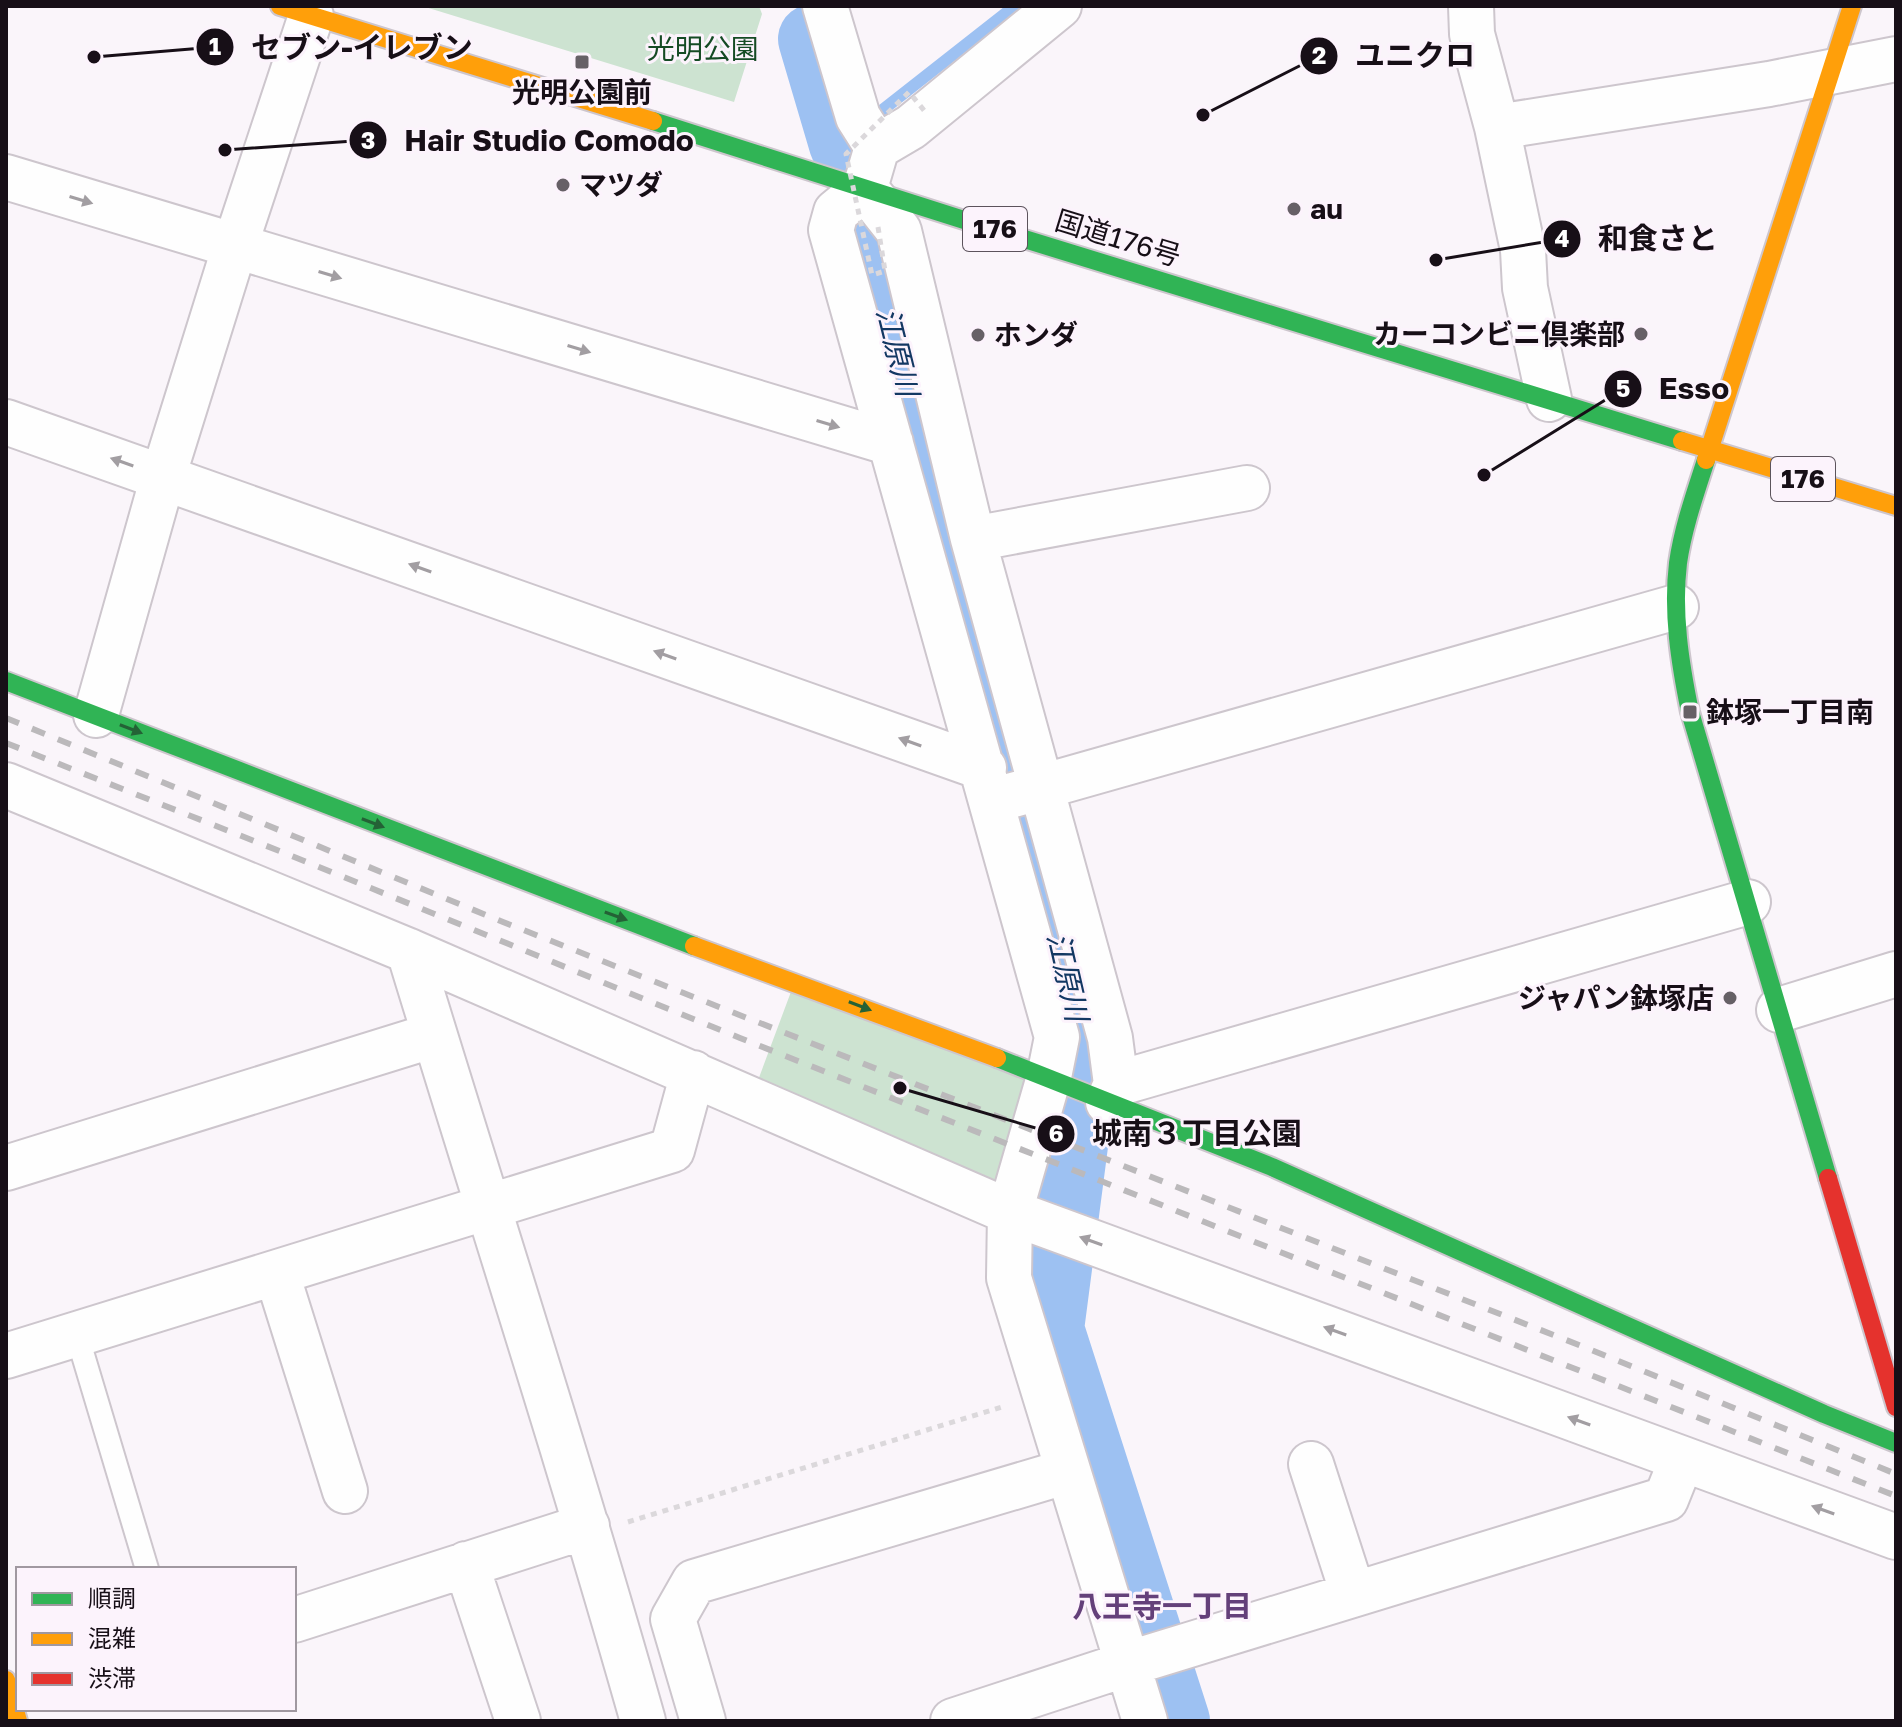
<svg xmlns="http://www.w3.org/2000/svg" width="1902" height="1727" viewBox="0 0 1902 1727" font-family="'Golos Text','Noto Sans JP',sans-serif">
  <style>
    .green { fill: #cde3d1 }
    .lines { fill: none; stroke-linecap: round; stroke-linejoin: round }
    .stream { stroke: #9dc1f2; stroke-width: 12 }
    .river { stroke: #9dc1f2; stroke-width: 70 }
    .lane-casing { stroke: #cdc6cd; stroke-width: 26 }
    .street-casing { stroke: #cdc6cd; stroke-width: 48 }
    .fast-casing { stroke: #cdc6cd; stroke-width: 22 }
    .slow-casing { stroke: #cdc6cd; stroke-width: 22 }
    .jam-casing { stroke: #cdc6cd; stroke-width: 22 }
    .path { stroke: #dbd8db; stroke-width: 5; stroke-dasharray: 6 6; stroke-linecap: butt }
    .lane { stroke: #fefefe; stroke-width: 22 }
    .street { stroke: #fefefe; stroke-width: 44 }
    .fast { stroke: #30b455; stroke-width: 18 }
    .slow { stroke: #ff9f0a; stroke-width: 18 }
    .jam { stroke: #e5322d; stroke-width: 18 }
    .rail { stroke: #bbb9bb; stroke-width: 6; stroke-dasharray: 14 14; stroke-linecap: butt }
    .path-bridge { stroke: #dbd8db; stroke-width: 5; stroke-dasharray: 6 6; stroke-linecap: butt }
    .oneway { fill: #a29ea2 }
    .oneway2 { fill: #246236 }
    .poi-dot { fill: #666066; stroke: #fcf3fc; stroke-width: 3 }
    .labels { text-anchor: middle; stroke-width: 6; stroke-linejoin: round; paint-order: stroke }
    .shield { fill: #fcf3fc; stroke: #5c535c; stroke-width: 2 }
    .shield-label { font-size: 26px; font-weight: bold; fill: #170f17 }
    .park-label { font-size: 28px; fill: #154b24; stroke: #fcf3fc }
    .poi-label { font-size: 28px; font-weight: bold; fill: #170f17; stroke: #fcf3fc; text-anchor: start }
    .street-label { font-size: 28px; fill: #170f17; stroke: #fcf3fc }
    .water-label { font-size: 30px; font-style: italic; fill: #133863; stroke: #fcf3fc }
    .neighbourhood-label { font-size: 30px; font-weight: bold; fill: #64407a; stroke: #fcf3fc }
    .leader { fill: none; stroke: #170f17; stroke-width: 3 }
    .callout-dot { fill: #170f17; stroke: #fcf3fc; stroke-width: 3 }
    .mark-label { font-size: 24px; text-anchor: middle; font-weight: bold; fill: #fff }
    .callout-label { font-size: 30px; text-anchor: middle; font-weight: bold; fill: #170f17; stroke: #fcf3fc; stroke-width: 6; stroke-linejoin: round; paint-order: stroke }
  </style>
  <rect width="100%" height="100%" fill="#faf5fa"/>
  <path class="green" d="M422,6H759L762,14L734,102Z
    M795,981L1049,1077L1010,1212L751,1099Z"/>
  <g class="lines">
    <path class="stream" d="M843,141L1015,6"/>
    <path class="river" d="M813,39L844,144
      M867,236L922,452L1048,895L1085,1053L1049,1329L1175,1721"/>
    <g class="lane-casing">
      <path id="lane" d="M77,1335L147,1569"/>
    </g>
    <g class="street-casing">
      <path id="street" d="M825,6L858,117L877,147
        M1059,6L911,127L877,147L865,188L836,212L831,230L1057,1037L1049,1077L1010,1212L1009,1278L1145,1721
        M1471,6L1472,34L1497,127L1523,250L1525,288L1549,399
        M1497,127L1769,84L1896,59
        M6,177L891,443
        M865,188L899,231L973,539L1110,1038L1116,1084L1108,1102
        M6,422L984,768
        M973,539L1247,488
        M96,715L163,477L235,246L311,16
        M6,785L409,951L1010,1212L1896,1537
        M1013,795L1676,607
        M409,951C487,1207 570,1463 643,1721
        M1779,1010L1896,974
        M1116,1084L1748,902
        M6,1168L434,1035
        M277,1274L345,1491
        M6,1356L672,1150L693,1073
        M1311,1464L1353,1594
        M466,1564L518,1721
        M294,1620L587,1526
        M703,1721L673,1619L694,1582L1068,1471
        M953,1721L1127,1664L1666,1499L1682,1459"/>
    </g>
    <g class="fast-casing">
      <path id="fast" d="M653,121L1008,234L1682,441
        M1706,460C1695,494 1683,528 1678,563C1672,613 1680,663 1690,712L1828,1178
        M6,681L694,946
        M997,1058L1272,1167L1824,1414L1896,1443"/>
    </g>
    <g class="slow-casing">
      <path id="slow" d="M280,6L653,121
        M1682,441L1896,506
        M1706,460L1852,6
        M694,946L997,1058
        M6,1680L18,1721"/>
    </g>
    <g class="jam-casing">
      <path id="jam" d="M1828,1178L1896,1407"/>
    </g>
    <path class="path" d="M628,1522L1005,1406"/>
    <use href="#lane" class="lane"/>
    <use href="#street" class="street"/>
    <use href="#fast" class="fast"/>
    <use href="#slow" class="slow"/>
    <use href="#jam" class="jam"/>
    <path class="rail" d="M6,718L503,922L1589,1349L1896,1474
      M6,743L282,852L740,1038L1896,1496"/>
    <path class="path-bridge" d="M878,227L885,271L872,275L846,154L909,92L927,114"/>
  </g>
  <defs><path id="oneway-solid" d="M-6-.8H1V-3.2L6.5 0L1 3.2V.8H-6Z" transform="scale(2)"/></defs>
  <g class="oneway">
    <use href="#oneway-solid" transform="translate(81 200) rotate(17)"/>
    <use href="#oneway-solid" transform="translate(330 275) rotate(17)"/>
    <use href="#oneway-solid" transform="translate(579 349) rotate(17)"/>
    <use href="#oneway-solid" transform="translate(828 424) rotate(17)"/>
    <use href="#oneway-solid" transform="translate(122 462) rotate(-161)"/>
    <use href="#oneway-solid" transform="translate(420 568) rotate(-160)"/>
    <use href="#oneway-solid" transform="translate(665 655) rotate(-160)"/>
    <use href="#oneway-solid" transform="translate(910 742) rotate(-160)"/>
    <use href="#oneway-solid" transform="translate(1091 1241) rotate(-160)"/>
    <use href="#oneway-solid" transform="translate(1335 1331) rotate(-160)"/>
    <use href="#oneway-solid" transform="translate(1579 1421) rotate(-160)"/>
    <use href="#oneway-solid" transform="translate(1823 1510) rotate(-160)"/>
  </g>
  <g class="oneway2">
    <use href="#oneway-solid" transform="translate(131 729) rotate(21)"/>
    <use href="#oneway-solid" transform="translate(373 823) rotate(21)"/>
    <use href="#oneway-solid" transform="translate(616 916) rotate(20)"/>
    <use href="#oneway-solid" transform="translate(860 1006) rotate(21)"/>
  </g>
  <g class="poi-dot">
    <rect x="574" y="54" width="16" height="16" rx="4"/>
    <circle cx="563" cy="185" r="8"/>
    <circle cx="1294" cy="209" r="8"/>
    <circle cx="1641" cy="334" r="8"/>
    <circle cx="978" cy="335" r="8"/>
    <rect x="1682" y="704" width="16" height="16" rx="4"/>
    <circle cx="1730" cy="998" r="8"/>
  </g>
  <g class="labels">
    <g class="shield">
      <rect x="963" y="207" width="64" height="44" rx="6"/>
      <rect x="1771" y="457" width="64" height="44" rx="6"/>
    </g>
    <g class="shield-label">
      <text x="995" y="238">176</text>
      <text x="1803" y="488">176</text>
    </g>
    <g class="park-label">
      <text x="703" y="59">光明公園</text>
    </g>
    <g class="poi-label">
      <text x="582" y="102" text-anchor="middle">光明公園前</text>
      <text x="579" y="195">マツダ</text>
      <text x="1310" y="219">au</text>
      <text x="1625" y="344" text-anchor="end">カーコンビニ倶楽部</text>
      <text x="994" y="345">ホンダ</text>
      <text x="1706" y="722">鉢塚一丁目南</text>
      <text x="1714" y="1008" text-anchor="end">ジャパン鉢塚店</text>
    </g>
    <g class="street-label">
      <text transform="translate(1118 238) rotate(17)" y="10">国道176号</text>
    </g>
    <g class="water-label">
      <text transform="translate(897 352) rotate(76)" y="10">江原川</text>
      <text transform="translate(1067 977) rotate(77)" y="10">江原川</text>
    </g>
    <g class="neighbourhood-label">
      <text x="1162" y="1617">八王寺一丁目</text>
    </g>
  </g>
  <path class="leader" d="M94 57L215 47M1203 115L1319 56M225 150L368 140M1436 260L1562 239M1484 475L1623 389M900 1088L1056 1134"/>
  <g class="callout-dot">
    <circle cx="94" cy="57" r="8"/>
    <circle cx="1203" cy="115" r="8"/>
    <circle cx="225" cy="150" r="8"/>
    <circle cx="1436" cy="260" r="8"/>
    <circle cx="1484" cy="475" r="8"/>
    <circle cx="900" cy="1088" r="8"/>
    <circle cx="215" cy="47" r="20"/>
    <circle cx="1319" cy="56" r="20"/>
    <circle cx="368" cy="140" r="20"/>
    <circle cx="1562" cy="239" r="20"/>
    <circle cx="1623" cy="389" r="20"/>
    <circle cx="1056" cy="1134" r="20"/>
  </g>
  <g class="mark-label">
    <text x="215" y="55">1</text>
    <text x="1319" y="64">2</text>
    <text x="368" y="149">3</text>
    <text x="1562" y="247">4</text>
    <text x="1623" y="397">5</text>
    <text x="1056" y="1142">6</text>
  </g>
  <g class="callout-label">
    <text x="362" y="58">セブン-イレブン</text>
    <text x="1415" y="66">ユニクロ</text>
    <text x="549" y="151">Hair Studio Comodo</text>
    <text x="1658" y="249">和食さと</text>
    <text x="1694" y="399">Esso</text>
    <text x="1197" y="1144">城南３丁目公園</text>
  </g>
  <rect width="1902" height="1727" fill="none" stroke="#170f17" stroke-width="16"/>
  <rect x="16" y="1567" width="280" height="144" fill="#fcf3fc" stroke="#a098a0" stroke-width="2"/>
  <rect x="32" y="1593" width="40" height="12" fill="#30b455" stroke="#a098a0" stroke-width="2"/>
  <text x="88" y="1607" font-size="24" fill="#170f17">順調</text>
  <rect x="32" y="1633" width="40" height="12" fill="#ff9f0a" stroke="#a098a0" stroke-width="2"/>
  <text x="88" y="1647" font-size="24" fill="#170f17">混雑</text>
  <rect x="32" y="1673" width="40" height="12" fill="#e5322d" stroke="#a098a0" stroke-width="2"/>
  <text x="88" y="1687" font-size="24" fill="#170f17">渋滞</text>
</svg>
